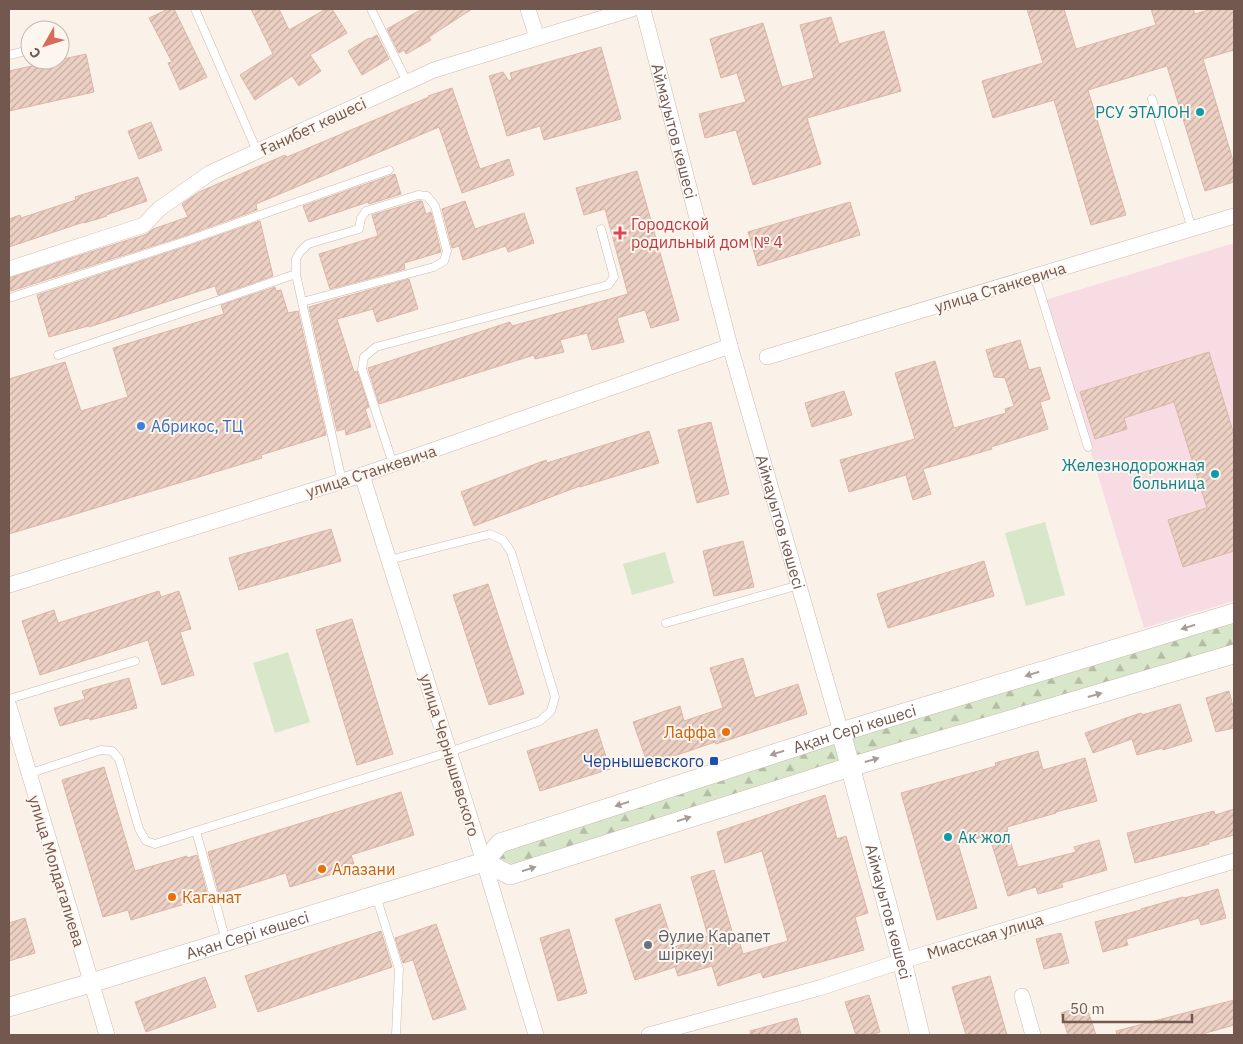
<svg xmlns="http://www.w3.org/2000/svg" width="1243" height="1044" viewBox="0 0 1243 1044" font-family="'IBM Plex Sans',sans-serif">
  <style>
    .medical { fill: #f7dde3 }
    .forest { fill: url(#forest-firs) }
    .garden { fill: #d8e6c9 }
    .building { fill: url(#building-hatch); stroke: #ddb6a6 }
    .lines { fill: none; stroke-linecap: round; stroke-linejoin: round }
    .service-casing { stroke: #cbb9b0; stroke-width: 9 }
    .minor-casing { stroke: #cbb9b0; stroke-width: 16 }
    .tertiary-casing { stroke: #cbb9b0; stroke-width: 20 }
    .service { stroke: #fff; stroke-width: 8 }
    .minor { stroke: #fff; stroke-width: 15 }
    .tertiary { stroke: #fff; stroke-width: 19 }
    .oneway { fill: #aa9b95 }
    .culture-dot { fill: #0f9aa8; stroke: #fdf6ef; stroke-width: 2 }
    .health-dot { fill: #e0444e; stroke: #fdf6ef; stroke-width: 2 }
    .shop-dot { fill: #3f7fe0; stroke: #fdf6ef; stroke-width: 2 }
    .food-dot { fill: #e8710a; stroke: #fdf6ef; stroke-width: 2 }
    .transit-dot { fill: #1a4fb4; stroke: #fdf6ef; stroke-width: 2 }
    .worship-dot { fill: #6b7280; stroke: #fdf6ef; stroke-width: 2 }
    .labels { text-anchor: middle; stroke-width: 4; stroke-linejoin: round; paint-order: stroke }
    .culture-label { font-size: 16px; fill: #0d838f; stroke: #fdf6ef; text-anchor: end }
    .street-label { font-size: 16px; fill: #72584f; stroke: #fdf6ef }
    .health-label { font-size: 16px; fill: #be3a42; stroke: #fdf6ef; text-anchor: start }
    .shop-label { font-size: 16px; fill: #366cbe; stroke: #fdf6ef; text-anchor: start }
    .food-label { font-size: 16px; fill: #c56008; stroke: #fdf6ef; text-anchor: start }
    .transit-label { font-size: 16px; fill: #164399; stroke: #fdf6ef; text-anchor: end }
    .worship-label { font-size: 16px; fill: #5b616d; stroke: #fdf6ef; text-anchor: start }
  </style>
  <defs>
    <pattern id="forest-firs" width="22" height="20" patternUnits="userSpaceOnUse" patternTransform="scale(1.25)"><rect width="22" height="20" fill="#d8e6c9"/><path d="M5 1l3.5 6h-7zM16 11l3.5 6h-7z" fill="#b4bda6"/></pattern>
    <pattern id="building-hatch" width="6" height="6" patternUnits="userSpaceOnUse" patternTransform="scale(1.25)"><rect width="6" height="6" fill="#ecd0c4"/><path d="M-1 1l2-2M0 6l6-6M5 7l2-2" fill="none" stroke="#c4aca2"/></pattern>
  </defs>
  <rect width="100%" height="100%" fill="#faf2e9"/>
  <path class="medical" d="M1234,243V601L1144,628L1045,300Z"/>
  <path class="forest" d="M1234,621V648L857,758L852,736Z
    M835,742L839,763L513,865L498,857L508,848Z"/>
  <path class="garden" d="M1045,522L1065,595L1026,606L1005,533Z
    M665,552L674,583L632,595L623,564Z
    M288,652L310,722L275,733L253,663Z"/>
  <path class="building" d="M168,9H174L207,77L180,90L168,63L172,62L149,18Z
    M251,9H279L289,30L326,9H332L347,33L310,55L321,71L299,86L292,76L255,100L240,75L273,54Z
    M422,9H472L429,37L431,40L406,54L404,50L399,53L387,29Z
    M1027,9H1064L1076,49L1156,25L1151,9H1193L1195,14L1212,9H1234V50L1203,59L1234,164V182L1205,191L1167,66L1088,90L1126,215L1091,225L1054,100L993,118L982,81L1043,63Z
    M831,17L839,44L884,31L901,91L807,118L821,164L753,185L736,130L705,138L699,114L746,102L737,73L721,78L710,39L763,23L782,87L814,78L800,25Z
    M377,35L389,59L362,75L348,51L369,38L370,39Z
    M601,47L621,119L544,140L540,126L507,136L489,76L503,72L509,81L512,79L510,73Z
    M86,54L94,92L9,111V71Z
    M452,88L480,169L509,159L514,175L462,193L439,127L256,204L257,210L187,235L11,291L9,284V278L147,234L153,229L188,217L182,204L199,192L285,155L287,157L429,97L428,96Z
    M151,122L162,150L139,159L128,131Z
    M637,171L679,320L651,328L645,310L617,318L624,342L592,350L587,333L560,340L564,352L535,359L534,355L379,404L368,368L510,322L512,326L628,294L605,209L584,215L576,188Z
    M395,174L401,194L369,204L368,202L309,222L303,206Z
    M138,177L147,201L106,215L107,216L84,223V222L9,247V219L20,215L21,218L76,200L75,197Z
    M419,201H422L426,214L431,212L441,252L404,263L405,269L330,289L319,254L378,236L372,215Z
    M465,201L475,229L524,213L534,243L508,252L506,246L463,260L459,246L452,248L442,209Z
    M850,202L860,235L758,266L748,232Z
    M260,221L273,276L218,295L215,286L89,327L88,326L49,337L37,295L191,245Z
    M409,279L418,309L377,322L373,309L337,319L354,372L357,371L369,407L365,409L371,427L346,435L345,429L337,431L309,307L333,300Z
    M275,287L276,291L281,290L288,313L298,311L326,435L261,455L262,458L9,534V379L65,362L81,411L128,397L113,348L224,314L221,305Z
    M1020,340L1029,370L1040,367L1050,399L1040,402L1048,429L991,447L992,449L923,469L931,494L913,500L906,475L849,492L840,460L915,439L895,373L935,361L954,428L1006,413L1005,409L1014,406L1005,378L994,377L986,350Z
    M1209,352L1234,435V551L1183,567L1168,520L1207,508L1174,402L1124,418L1127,429L1095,439L1080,392Z
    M844,391L852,415L812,427L805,403Z
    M711,422L729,494L697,503L678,430Z
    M649,431L659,463L580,487V486L474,526L461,492L546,460L547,463Z
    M331,529L341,561L239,590L229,558Z
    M743,541L754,587L714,596L703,551Z
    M984,561L994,596L888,628L877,594Z
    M488,584L524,694L489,705L453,595Z
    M159,591L161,597L179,591L191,629L180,632L194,675L162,685L148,640L40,675L22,621L54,610L58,623Z
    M352,619L393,754L357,765L316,630Z
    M743,658L755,698L798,684L807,714L716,744L715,742L648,765L633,722L680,706L684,721L723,708L710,668Z
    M129,678L137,708L90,720L89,718L60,726L54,708L85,699L82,691Z
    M1229,691L1234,710V728L1216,732L1206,698Z
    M1180,704L1192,741L1163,750L1162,748L1137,755L1132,739L1093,753L1085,733L1126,718L1141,713L1142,715Z
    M597,729L610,769L540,791L527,751Z
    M1038,751L1043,770L1085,758L1097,801L1056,812V813L1007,827L1008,830H1007L1018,867L1076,852L1074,847L1099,840L1107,870L1061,883L1063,887L1038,894L1036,887L1008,896L989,835L958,844L977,908L937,920L901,793L996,766L995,763Z
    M104,767L135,871L187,856V858L197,855L208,897L131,920L128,910L103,917L62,780Z
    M401,792L414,835L351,855L355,867L290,887L286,873L219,894L208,852Z
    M825,795L837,839L846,836L868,913L855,917L864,950L763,978L761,972L718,986L712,966L678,976L675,967L635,980L615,919L660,904L674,947L708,936L691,877L714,870L734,938L738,937L743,954L788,941L762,851L725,863L717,832Z
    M1234,809V835L1209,842V844L1135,863L1127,833L1214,811L1215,815Z
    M1218,889L1226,918L1201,925L1199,918L1126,939L1128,945L1103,952L1095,922L1141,910V909L1183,897L1184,898Z
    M25,918L35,953L9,961V923Z
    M436,924L466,1009L433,1020L413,960L403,963L395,938Z
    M569,929L587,993L558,1001L540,938Z
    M381,931L392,967L258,1012L245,976Z
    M1061,933L1069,963L1044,969L1036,939Z
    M990,976L1007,1035H966L952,987Z
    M205,977L216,1007L146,1032L135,1002Z
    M869,995L880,1032L869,1035H856L845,1002Z
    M1234,1000V1025L1199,1035H1117L1116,1031Z
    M1086,1005L1096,1035H1068L1061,1013Z
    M797,1018L801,1035H751L750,1031Z"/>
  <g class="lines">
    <g class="service-casing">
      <path id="service" d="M195,9L257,151
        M371,9L407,82
        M9,55L30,50
        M1152,99L1192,229
        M1035,276L1088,447
        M9,298L189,240L389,170
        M302,302L434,267L444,261L447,251L435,206L427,196L418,195L366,211L361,218L359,229L308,244L300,252L296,259V274L302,302L342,481
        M58,355L296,274
        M393,464L362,369L364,357L376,347L608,285L614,277L601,229
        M666,623L799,585
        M9,699L135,661
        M28,774L101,750L112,751L119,759L139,829L146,841L155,844L196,831
        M376,896L399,969L396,1035
        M226,941L196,831L449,752L540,721L551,711L555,697L511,552L503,540L490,534L389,560"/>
    </g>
    <g class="minor-casing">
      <g id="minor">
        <path d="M528,9L537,38"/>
        <path id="s1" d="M643,9L730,346L841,732"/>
        <path d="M9,269L144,225L159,209L210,173L434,70L632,9"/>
        <path d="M767,357L1234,216"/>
        <path d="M362,475L484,862L536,1035"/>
        <path d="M9,585L362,475L730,346"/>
        <path d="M9,706L107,1035"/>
        <path d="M1022,996L1033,1035"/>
        <path d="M649,1035L819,988L902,961L1234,861"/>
      </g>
    </g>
    <g class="tertiary-casing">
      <g id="tertiary">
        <path id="s2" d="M841,732L902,961L920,1035"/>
        <path d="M484,862L510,875L850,767L1234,654"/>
        <path id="s3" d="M9,1007L91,983L484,862L500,843L841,732L1234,613"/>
      </g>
    </g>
    <use href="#service" class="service"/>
    <use href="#minor" class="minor"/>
    <use href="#tertiary" class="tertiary"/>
  </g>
  <defs><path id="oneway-solid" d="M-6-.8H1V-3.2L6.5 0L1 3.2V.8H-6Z" transform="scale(1.25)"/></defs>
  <g class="oneway">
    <use href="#oneway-solid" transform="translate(1188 627) rotate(163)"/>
    <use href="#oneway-solid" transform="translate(1032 674) rotate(163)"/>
    <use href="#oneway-solid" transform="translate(1095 695) rotate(-16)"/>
    <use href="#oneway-solid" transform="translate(777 753) rotate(162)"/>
    <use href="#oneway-solid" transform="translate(872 760) rotate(-16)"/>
    <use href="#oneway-solid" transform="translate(622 804) rotate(162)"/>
    <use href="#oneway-solid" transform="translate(684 819) rotate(-18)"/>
    <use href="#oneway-solid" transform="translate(529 869) rotate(-18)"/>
  </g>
  <g class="culture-dot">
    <circle cx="1200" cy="112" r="5"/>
    <circle cx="1215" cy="474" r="5"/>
    <circle cx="948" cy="837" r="5"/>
  </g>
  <path class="health-dot" d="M617.5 225.5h5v5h5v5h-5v5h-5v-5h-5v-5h5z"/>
  <circle class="shop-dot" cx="141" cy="426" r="5"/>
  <g class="food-dot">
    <circle cx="726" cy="732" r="5"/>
    <circle cx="322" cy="869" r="5"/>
    <circle cx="172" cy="897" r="5"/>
  </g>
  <rect class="transit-dot" x="709" y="756" width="10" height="10" rx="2.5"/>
  <circle class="worship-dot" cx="648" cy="945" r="5"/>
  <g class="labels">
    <g class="culture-label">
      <text x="1190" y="118">РСУ ЭТАЛОН</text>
      <text x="1205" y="471">Железнодорожная<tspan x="1205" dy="18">больница</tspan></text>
      <text x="958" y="843" text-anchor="start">Ак жол</text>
    </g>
    <g class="street-label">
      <text transform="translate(313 126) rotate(-25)" y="6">Ғанибет көшесі</text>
      <text dy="6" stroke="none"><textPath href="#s1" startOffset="126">Аймауытов көшесі</textPath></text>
      <text transform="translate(1000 287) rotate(-17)" y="6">улица Станкевича</text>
      <text transform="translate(371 471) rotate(-18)" y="6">улица Станкевича</text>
      <text dy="6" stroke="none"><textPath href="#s1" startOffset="531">Аймауытов көшесі</textPath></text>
      <text dy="6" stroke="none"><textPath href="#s3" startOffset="894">Ақан Сері көшесі</textPath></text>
      <text transform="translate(450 755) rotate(73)" y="6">улица Чернышевского</text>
      <text transform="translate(57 871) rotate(73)" y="6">улица Молдагалиева</text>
      <text dy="6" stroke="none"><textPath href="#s2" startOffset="186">Аймауытов көшесі</textPath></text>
      <text dy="6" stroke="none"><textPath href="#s3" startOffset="249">Ақан Сері көшесі</textPath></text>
      <text transform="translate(985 936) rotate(-17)" y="6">Миасская улица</text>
    </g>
    <g class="health-label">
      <text x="631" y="230">Городской<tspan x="631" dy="18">родильный дом № 4</tspan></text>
    </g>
    <g class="shop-label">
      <text x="151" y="432">Абрикос, ТЦ</text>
    </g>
    <g class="food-label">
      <text x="716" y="738" text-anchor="end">Лаффа</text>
      <text x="332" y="875">Алазани</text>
      <text x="182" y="903">Каганат</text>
    </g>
    <g class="transit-label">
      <text x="704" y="767">Чернышевского</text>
    </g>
    <g class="worship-label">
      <text x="658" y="942">Әулие Карапет<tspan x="658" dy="18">шіркеуі</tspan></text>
    </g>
  </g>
  <rect width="1243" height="1044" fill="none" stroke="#72584f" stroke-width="20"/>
  <g transform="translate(45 45) rotate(231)"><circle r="24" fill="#fdf6ef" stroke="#c5b7af"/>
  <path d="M0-4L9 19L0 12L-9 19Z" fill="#d66c5c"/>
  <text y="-8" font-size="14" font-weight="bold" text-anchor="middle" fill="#72584f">С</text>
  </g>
  <path d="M1063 1014v8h129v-8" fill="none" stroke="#72584f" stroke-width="2.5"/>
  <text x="1070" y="1014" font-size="15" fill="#72584f" stroke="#fdf6ef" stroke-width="4" paint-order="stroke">50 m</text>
</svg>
